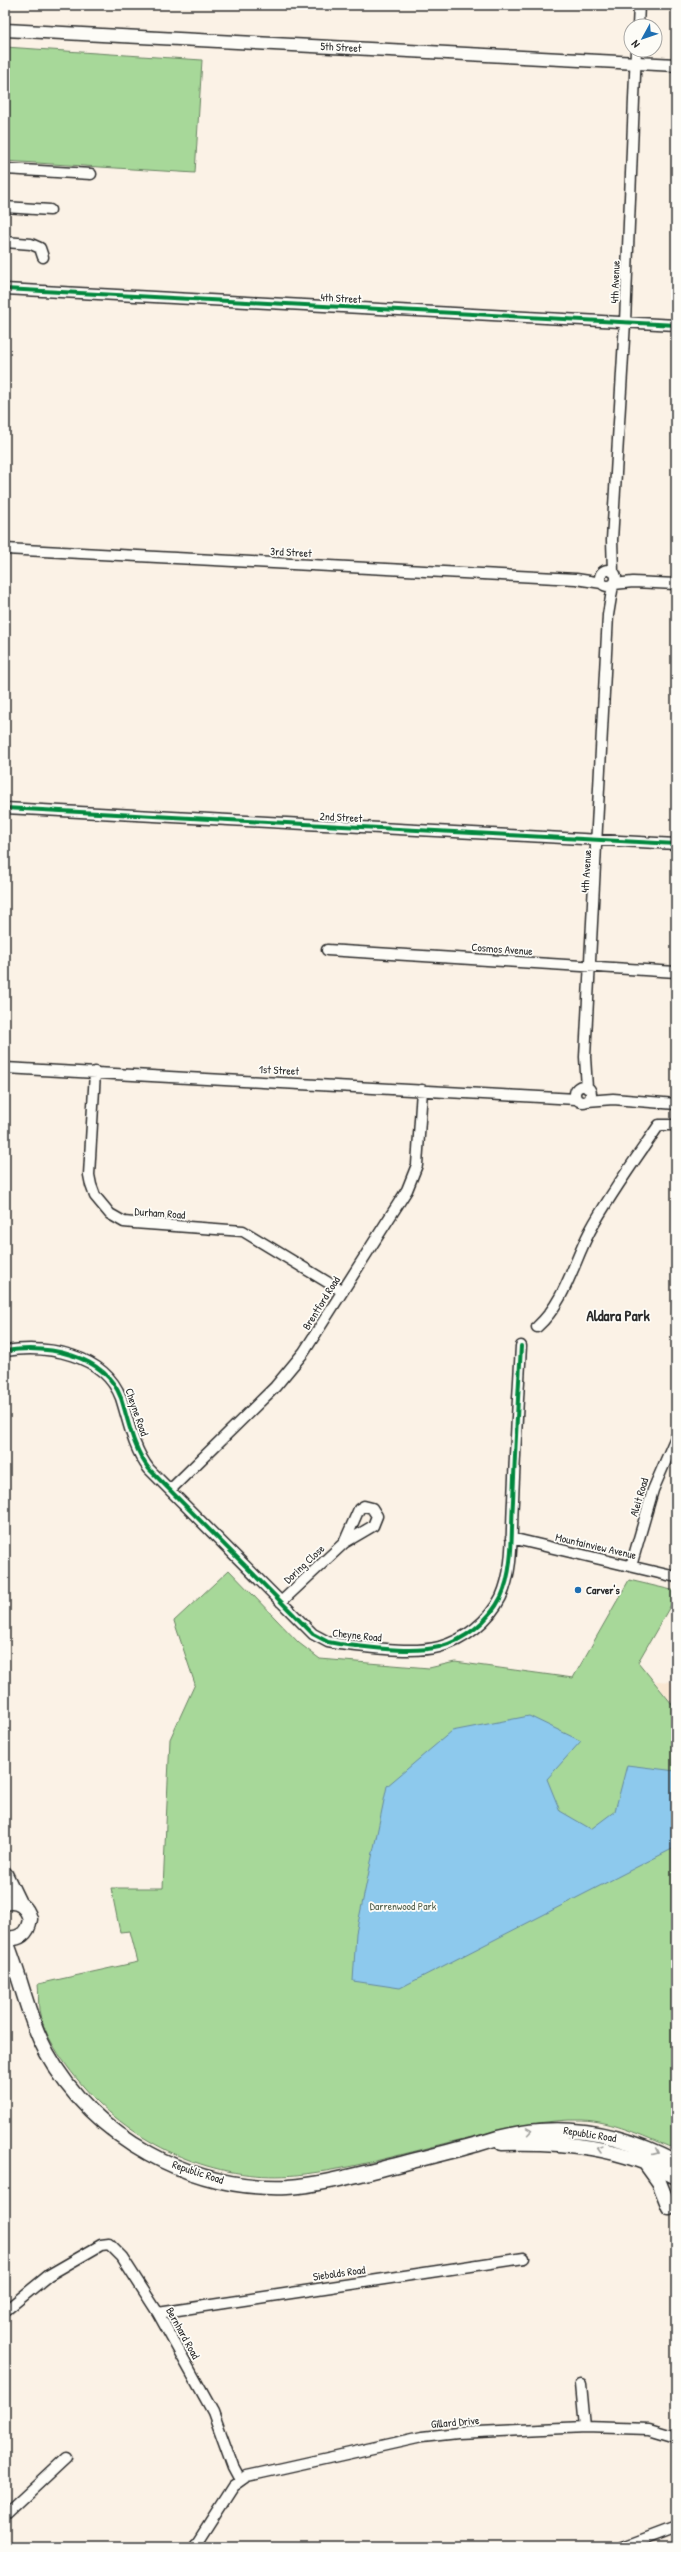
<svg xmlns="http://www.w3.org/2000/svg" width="681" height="2552" viewBox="0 0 681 2552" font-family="'Patrick Hand',sans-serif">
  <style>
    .built { fill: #f9e7d2 }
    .green { fill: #a7d899; stroke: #698262 }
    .water { fill: #8dc9ed; stroke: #668a9f }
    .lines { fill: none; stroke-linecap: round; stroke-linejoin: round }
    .minor-casing { stroke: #2b2b2b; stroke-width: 13 }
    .tertiary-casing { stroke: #2b2b2b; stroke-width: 15 }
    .secondary-casing { stroke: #2b2b2b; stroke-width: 17 }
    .minor { stroke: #fdfcf7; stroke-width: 10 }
    .tertiary { stroke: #fdfcf7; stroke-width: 12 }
    .secondary { stroke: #fdfcf7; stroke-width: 14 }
    .cycleway-casing { stroke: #fdfcf7; stroke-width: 6 }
    .cycleway { stroke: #00873e; stroke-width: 4 }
    .oneway { stroke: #9e9e9b }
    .poi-dot { fill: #1f6fb2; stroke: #fdfcf7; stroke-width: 1.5 }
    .labels { text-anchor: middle; stroke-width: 3.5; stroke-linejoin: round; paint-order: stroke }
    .street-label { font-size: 11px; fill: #2b2b2b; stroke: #fdfcf7 }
    .poi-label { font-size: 11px; font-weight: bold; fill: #2b2b2b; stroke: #fdfcf7; text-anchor: start }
    .park-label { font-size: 11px; fill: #505f4c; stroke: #fdfcf7 }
    .district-label { font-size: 15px; font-weight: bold; fill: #2b2b2b; stroke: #fdfcf7 }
  </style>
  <rect width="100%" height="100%" fill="#fbf2e6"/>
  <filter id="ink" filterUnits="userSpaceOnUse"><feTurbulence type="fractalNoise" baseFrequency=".025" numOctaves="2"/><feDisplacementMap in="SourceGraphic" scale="8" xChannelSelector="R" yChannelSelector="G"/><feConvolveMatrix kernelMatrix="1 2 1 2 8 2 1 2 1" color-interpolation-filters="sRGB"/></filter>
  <g filter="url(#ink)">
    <path class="built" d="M655,1681L676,1682V1708Z"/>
    <path class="green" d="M5,47L202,60L195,173L5,161Z
      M229,1570L299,1643L320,1659L429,1668L455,1662L573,1678L629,1580L676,1591V1596L638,1662L676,1709V2142L670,2147C643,2136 612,2121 582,2120C546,2119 511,2128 476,2136C420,2149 362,2167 305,2174C229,2184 153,2155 98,2102C76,2080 45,2042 39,2010C38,2001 39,1992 38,1984L138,1962L130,1931L120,1932L111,1888H163L170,1739L195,1684L174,1621Z"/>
    <path class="water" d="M529,1716L581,1741L547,1779L560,1811L591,1829L615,1811L627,1765L676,1771V1847L400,1988L353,1981L356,1933L387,1786L452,1731Z"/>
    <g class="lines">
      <g class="minor-casing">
        <path id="minor" d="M638,26L639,5
          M5,169L91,174
          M5,207L50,210
          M5,242L31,244L40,248L43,257
          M5,289L676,325
          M5,549L576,579L602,583
          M600 578a8 8 0 1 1 16 0a8 8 0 1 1-16 0Z
          M613,572L612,540L625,322L636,50
          M614,584L633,582L676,584
          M5,808L676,844
          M327,950L676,972
          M5,1068L576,1099
          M95,1072L89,1175L91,1185L95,1196L110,1214L124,1222L134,1223L243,1231L342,1291
          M575 1094a8 8 0 1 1 16 0a8 8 0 1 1-16 0Z
          M587,1088L585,1057L608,615L613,585
          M587,1101L613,1099L676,1104
          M537,1327C565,1302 573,1263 590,1231C610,1194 635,1160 659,1125H676
          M5,1351C46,1345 104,1353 121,1398C129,1423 133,1448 149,1469L313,1634L328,1642L339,1644C368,1647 411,1654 439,1647C465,1640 489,1621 501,1597C514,1569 511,1531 513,1501C515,1449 518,1398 521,1346
          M170,1490L275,1387L304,1352L407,1190L417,1165L422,1090
          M511,1538L676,1577
          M631,1566L653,1490L676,1437
          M281,1602L344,1543L359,1509L364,1506L372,1508L377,1516L373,1526L344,1543
          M5,2311L49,2275L101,2245L109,2244L122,2257L158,2313L213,2412L233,2467L240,2480
          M158,2313L524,2258
          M581,2384L585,2427
          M5,2515L66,2458
          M194,2547L233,2486L247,2476L261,2473L422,2437L458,2433L585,2427L649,2429L676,2437
          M623,2547L676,2527"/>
      </g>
      <g class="tertiary-casing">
        <path id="tertiary" d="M5,30L676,65"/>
      </g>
      <g class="secondary-casing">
        <path id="secondary" d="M5,1874L19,1903
          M5,1903C18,1899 27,1907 30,1919C28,1934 19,1940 5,1938
          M5,1939C21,1977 27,2016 47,2053C94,2138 191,2191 288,2187C318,2185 348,2177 377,2170C411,2161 445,2153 478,2144C546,2120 612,2128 676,2162
          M502,2143C562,2141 623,2147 676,2177
          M646,2164L659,2182L669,2207"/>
      </g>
      <use href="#minor" class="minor"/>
      <use href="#tertiary" class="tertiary"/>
      <use href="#secondary" class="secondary"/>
      <g class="cycleway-casing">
        <path id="cycleway" d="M5,289L676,325
          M5,808L676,844
          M5,1351C46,1345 104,1353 121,1398C129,1423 133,1448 149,1469L313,1634L328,1642L339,1644C368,1647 411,1654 439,1647C465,1640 489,1621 501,1597C514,1569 511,1531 513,1501C515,1449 518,1398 521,1346"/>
      </g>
      <use href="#cycleway" class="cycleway"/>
    </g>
    <defs><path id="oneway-chevron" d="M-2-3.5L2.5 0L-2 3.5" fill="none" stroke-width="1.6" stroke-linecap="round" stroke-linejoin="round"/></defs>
    <g class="oneway">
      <use href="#oneway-chevron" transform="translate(529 2131) rotate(-9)"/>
      <use href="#oneway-chevron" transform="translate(600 2149) rotate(-165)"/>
      <use href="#oneway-chevron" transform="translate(656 2152) rotate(24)"/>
    </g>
  </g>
  <circle class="poi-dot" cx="578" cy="1590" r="4"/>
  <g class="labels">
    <g class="street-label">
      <text transform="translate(341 47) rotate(3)" y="4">5th Street</text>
      <text transform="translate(615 282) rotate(-88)" y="4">4th Avenue</text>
      <text transform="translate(341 298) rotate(3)" y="4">4th Street</text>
      <text transform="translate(291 552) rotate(3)" y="4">3rd Street</text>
      <text transform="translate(341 817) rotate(3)" y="4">2nd Street</text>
      <text transform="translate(586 871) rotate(-87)" y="4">4th Avenue</text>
      <text transform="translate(502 949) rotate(4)" y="4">Cosmos Avenue</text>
      <text transform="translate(279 1070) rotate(3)" y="4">1st Street</text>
      <text transform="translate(160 1213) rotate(4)" y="4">Durham Road</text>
      <text transform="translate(321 1303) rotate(-58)" y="4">Brentford Road</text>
      <text transform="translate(137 1412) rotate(71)" y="4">Cheyne Road</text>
      <text transform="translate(639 1497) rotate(-73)" y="4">Aleit Road</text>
      <text transform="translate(596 1546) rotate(13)" y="4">Mountainview Avenue</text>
      <text transform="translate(304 1564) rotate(-43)" y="4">Doring Close</text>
      <text transform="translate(357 1635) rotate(6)" y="4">Cheyne Road</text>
      <text transform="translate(590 2134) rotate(9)" y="4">Republic Road</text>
      <text transform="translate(198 2172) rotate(18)" y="4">Republic Road</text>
      <text transform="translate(339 2273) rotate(-8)" y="4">Siebolds Road</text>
      <text transform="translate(183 2333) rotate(61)" y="4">Bernhard Road</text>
      <text transform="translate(455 2422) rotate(-5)" y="4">Gillard Drive</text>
    </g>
    <g class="poi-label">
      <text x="586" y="1594">Carver's</text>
    </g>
    <g class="park-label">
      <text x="403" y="1910">Darrenwood Park</text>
    </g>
    <g class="district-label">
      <text x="618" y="1321">Aldara Park</text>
    </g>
  </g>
  <rect width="681" height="2552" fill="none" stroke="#fdfcf7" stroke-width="20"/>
  <rect x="10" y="10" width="661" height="2532" fill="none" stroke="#2b2b2b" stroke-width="1.5" filter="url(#ink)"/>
  <g transform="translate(643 38) rotate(230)"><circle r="19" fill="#fdfcf7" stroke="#a9a8a5"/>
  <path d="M0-3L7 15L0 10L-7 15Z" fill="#1f6fb2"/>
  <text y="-6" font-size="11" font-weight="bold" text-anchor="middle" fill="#2b2b2b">N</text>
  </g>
</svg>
